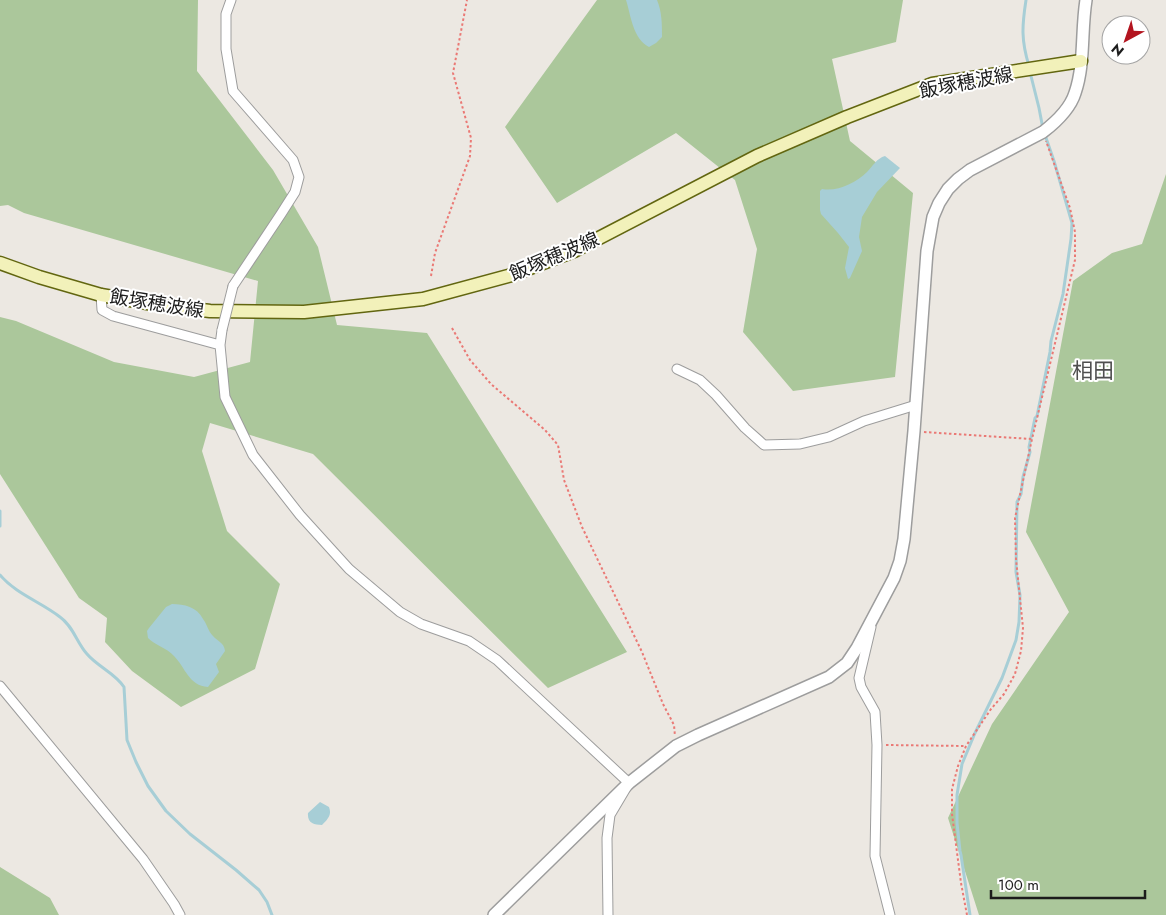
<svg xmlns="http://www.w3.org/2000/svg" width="1166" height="915" viewBox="0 0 1166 915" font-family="Jost,'Noto Sans JP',sans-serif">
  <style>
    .forest { fill: #abc79b }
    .water { fill: #a7ced6 }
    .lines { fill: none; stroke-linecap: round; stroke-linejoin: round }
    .stream { stroke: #a7ced6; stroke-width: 3 }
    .minor-casing { stroke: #9d9d9d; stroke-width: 11 }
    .tertiary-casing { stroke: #9d9d9d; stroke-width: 14 }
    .secondary-casing { stroke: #626610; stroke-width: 15 }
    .path { stroke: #ea7975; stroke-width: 2; stroke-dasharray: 2.5 2.5; stroke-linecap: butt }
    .minor { stroke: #fff; stroke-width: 9 }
    .tertiary { stroke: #fff; stroke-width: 11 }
    .secondary { stroke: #f2f1ba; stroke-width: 12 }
    .minor-bridge-casing { stroke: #9d9d9d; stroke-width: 11; stroke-linecap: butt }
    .minor-bridge { stroke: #fff; stroke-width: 9 }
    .labels { text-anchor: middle; stroke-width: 4; stroke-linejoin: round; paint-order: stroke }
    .street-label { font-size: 19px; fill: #1c1c1c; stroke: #fff }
    .quarter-label { font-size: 21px; fill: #4f4f4f; stroke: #fff }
  </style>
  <rect width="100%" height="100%" fill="#ece8e2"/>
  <path class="forest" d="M0,0H198L197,71L273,170L318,247L337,325L427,333L627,652L548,688L313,454L210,423L202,451L227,531L280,584L255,669L181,707L132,671L105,642L107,618L79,598L0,474V317L16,321L114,362L194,377L250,362L258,281L24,213L8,205L0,206Z
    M597,0H903L896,42L832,59L850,141L913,193L895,377L793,391L743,332L757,249L735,180L676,133L557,203L505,127Z
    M1166,174V915H979L948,818L992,724L1069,612L1026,532L1073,281L1112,253L1142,244Z
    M0,867L50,898L59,915H0Z"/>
  <path class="water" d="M626,0H657C662,12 662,24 662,37L656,43L649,47C633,39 631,16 626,0Z
    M885,156L900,168L877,192L862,217L859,237L862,251L850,278L848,279L845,268L849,247L838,233L821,214L820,210V191L822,189C837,192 856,183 867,172C872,167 877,158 885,156Z
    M172,604C184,604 197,607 203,619C207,624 208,631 213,636C218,642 224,642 225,651L216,664L219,672L208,687C189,686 185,667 174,656C167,648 155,645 148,638L147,631L149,628L166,607Z
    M320,802L329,807C332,815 328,819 322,825C314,825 307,823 308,813Z"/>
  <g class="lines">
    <path class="stream" d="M1026,0C1022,26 1021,40 1029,66
      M1030,72L1039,108L1043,129
      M0,511V526
      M0,575C16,594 41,602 60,617C73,626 77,643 87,654C98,667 115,673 124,687L127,740L136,762L148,786L166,811L190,834L236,870L259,890L267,902L272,915
      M970,915L961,855L960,851L957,823V795L962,764L975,733L1002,678L1016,640L1019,622L1020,595L1016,572L1017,502L1021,494L1023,477L1030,452L1029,447L1035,418L1037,416L1050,352L1051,341L1063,294L1071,239L1072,223L1054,161L1045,135"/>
    <g class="minor-casing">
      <path id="minor" d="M231,0L226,14V49L233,91L293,160L299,177L295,192L281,214L233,286
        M101,295L102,310L113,316L220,345
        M222,330L220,345L225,397L253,455L300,515L349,569L400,612L421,624L469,641L497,660L629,783L610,815L607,838L608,915
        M677,369L700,380L716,395L745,428L764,445L800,444L829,437L864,421L916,405
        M871,627L859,678L861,687L875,712L877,745L875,856L890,915
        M0,686L143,859L174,904L180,915"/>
    </g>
    <g class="tertiary-casing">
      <path id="tertiary" d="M494,915L629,783L676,746L698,735L829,677L847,663L857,648L894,578L900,561L904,539L914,431L927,251L933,217L939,203L948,189L958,179L970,170L1043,132C1056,122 1070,109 1075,93C1085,64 1081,31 1086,0"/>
    </g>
    <g class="secondary-casing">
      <path id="secondary" d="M0,263L39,277L101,295L153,304L210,311L304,312L423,299L512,275L574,251L757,156L847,117L932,84L1081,61"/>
    </g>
    <path class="path" d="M431,276L435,253L470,156L471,138L453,73L467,0
      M452,328L470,360L491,384L545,430L558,445L564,480L582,527L642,652L663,704L674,725L675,736
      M924,432L1031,439
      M886,745L966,746
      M967,915L961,883L952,814V789L958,766L966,746L991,709L1004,694L1015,674L1021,651L1023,628L1016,559L1015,518L1032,439L1075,260V232L1070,208L1046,141"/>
    <use href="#minor" class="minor"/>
    <use href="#tertiary" class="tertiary"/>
    <use href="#secondary" class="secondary"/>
    <g class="minor-bridge-casing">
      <path id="minor-bridge" d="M222,330L233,286"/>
    </g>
    <use href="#minor-bridge" class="minor-bridge"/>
  </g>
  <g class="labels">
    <g class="street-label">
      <text transform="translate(966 82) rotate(-11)" y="7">飯塚穂波線</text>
      <text transform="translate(554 256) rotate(-23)" y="7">飯塚穂波線</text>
      <text transform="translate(157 303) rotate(9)" y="7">飯塚穂波線</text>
    </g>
    <g class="quarter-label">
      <text x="1093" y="378">相田</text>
    </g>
  </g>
  <g transform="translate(1126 40) rotate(220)"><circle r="24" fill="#ffffff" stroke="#a4a4a4"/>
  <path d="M0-4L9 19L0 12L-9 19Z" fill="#b3141f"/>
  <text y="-8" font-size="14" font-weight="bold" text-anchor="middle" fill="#1c1c1c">N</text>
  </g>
  <path d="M991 890v8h154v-8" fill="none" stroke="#1c1c1c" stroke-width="2.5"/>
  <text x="998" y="890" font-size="15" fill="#1c1c1c" stroke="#ffffff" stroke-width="4" paint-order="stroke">100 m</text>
</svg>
